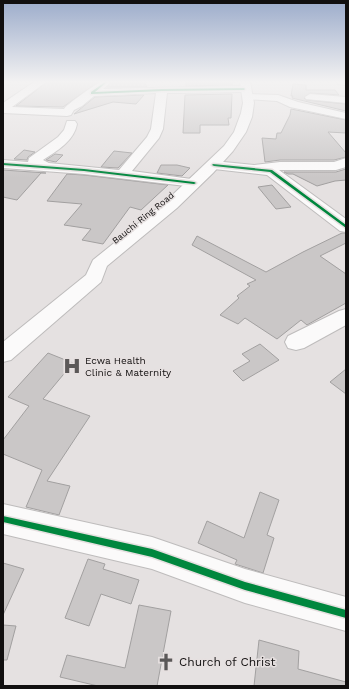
<svg xmlns="http://www.w3.org/2000/svg" width="349" height="689" viewBox="0 0 349 689" font-family="'Work Sans',sans-serif">
  <style>
    .building { fill: #cac7c7; stroke: #a2a0a0 }
    .lines { fill: none; stroke-linecap: round; stroke-linejoin: round }
    .minor-casing { stroke: #bebcbc; stroke-width: 2 }
    .major-casing { stroke: #bebcbc; stroke-width: 2 }
    .minor { fill: #fbfafa; fill-rule: evenodd }
    .major { fill: #fbfafa; fill-rule: evenodd }
    .cycleway-casing { stroke: #e6e0e0; stroke-width: 3 }
    .cycleway { fill: #00873e; fill-rule: evenodd }
    .labels { text-anchor: middle; stroke-width: 3; stroke-linejoin: round; paint-order: stroke }
    .far-street-label { font-size: 9px; fill: #110f0f; stroke: #e6e0e0 }
    .poi-label { font-size: 10px; fill: #110f0f; stroke: #e6e0e0; text-anchor: start }
    .near-poi-label { font-size: 12px; fill: #110f0f; stroke: #e6e0e0; text-anchor: start }
  </style>
  <rect width="100%" height="100%" fill="#e5e1e1"/>
  <path class="building" d="M47,82H98L63,107L16,106Z
    M112,82H144L147,87H107Z
    M186,82H232V85L186,86Z
    M293,84L306,85V90H335L339,95L310,93L304,98L306,100L346,104V111L292,98L293,96H291Z
    M232,94L231,118H228L229,125H200V133H183L185,95Z
    M144,95L136,104L113,102L74,114L95,97Z
    M291,109L346,120V133L328,132L346,153V157L334,160H280L265,162L262,138L276,139L277,133H281L290,115Z
    M24,150L35,152L28,157L27,160L14,159Z
    M114,151L132,153L118,168L101,167Z
    M55,154L63,155L56,162L46,160Z
    M161,165H177L190,168L182,176L157,173Z
    M346,169V180L335,181L317,186L293,174H288L284,172H336Z
    M3,170L46,173H41L17,200L3,197Z
    M67,174L84,175L168,185L141,210L130,207L103,244L82,240L91,229L64,225L82,204L47,201Z
    M272,185L291,207L276,209L258,187Z
    M342,233H346V243L320,256L346,274V303L307,325L301,320L277,339L245,318L238,324L220,315L239,298L237,296L250,286L247,284L256,280L192,245L197,236L266,272L303,252Z
    M260,344L279,360L243,381L233,371L250,361L242,354Z
    M48,353L73,363L43,399L90,416L47,481L70,486L59,515L26,507L42,470L3,454V440L29,406L8,397Z
    M346,369V394L330,382Z
    M260,492L279,500L267,535L274,538L263,573L235,564L237,560L198,543L207,521L244,538Z
    M88,559L105,564L103,569L139,580L131,604L101,594L89,626L65,618Z
    M3,563L24,569L3,615Z
    M139,605L171,611L157,686H98L60,677L67,655L125,668Z
    M3,625L16,626L7,660H3Z
    M259,640L299,651L298,669L346,682V686H254Z"/>
  <g class="lines">
    <g class="minor-casing">
      <path id="minor" d="M34,82H46L12,107L64,109C66,105 93,86 99,83C102,81 107,82 111,82L103,89L244,86L249,89L244,92L167,93L163,129L159,138L132,171L199,180L201,183L199,186L194,187L84,174L3,168V160L28,162L29,158L58,137L64,130L67,121H75L77,124C74,141 57,151 43,160L49,163L119,170L147,137L151,129L156,93L94,96L82,106L74,110L71,115L67,116L3,113V103Z
        M337,82H346V85L338,84Z
        M248,94L278,95L298,102L346,113V119L290,107L277,101L244,99L243,97L244,95Z
        M310,94L346,97V103L306,99L305,97Z
        M346,158V167L336,170H279L346,219V232L340,231L267,175L214,169L209,168L207,165L209,162L214,161L254,165L280,162H334Z
        M346,309V325L304,348L296,350L288,348L285,342L288,336L339,311Z
        M3,504L152,537L245,569L346,597V631L245,603L152,569L3,534Z"/>
    </g>
    <g class="major-casing">
      <path id="major" d="M240,82H250L254,103L252,117L246,132L233,151L213,173L177,208L107,266L101,282L11,360L3,362V342L86,275L93,260L165,202L224,146L234,132L241,113L243,103Z"/>
    </g>
    <use href="#minor" class="minor"/>
    <use href="#major" class="major"/>
    <g class="cycleway-casing">
      <path id="cycleway" d="M105,82H107L95,92L162,89L244,88L245,89L244,90L162,91L91,94V92Z
        M3,163L84,169L194,182L196,183L194,184L84,171L3,165Z
        M213,164L272,170L346,225V228L270,172L214,166L212,165Z
        M3,516L152,549L245,582L346,610V618L245,590L152,557L3,522Z"/>
    </g>
    <use href="#cycleway" class="cycleway"/>
  </g>
  <linearGradient id="sky" x2="0" y2="1"><stop stop-color="#9caccb"/><stop offset="0.46" stop-color="#f3f2f2"/><stop offset="1" stop-color="#f3f2f2" stop-opacity="0"/></linearGradient>
  <rect width="349" height="178" fill="url(#sky)"/>
  <defs>
    <g id="hospital-bare" transform="scale(1.38)"><path d="M-5-5h3v3.5h4V-5h3V5h-3V1.5h-4V5h-3Z" fill="#5b5858" stroke="#e6e0e0" stroke-width="2.5" paint-order="stroke"/></g>
    <g id="church-bare" transform="scale(1.38)"><path d="M-1.2-6h2.4v3.5h3.3v2.4h-3.3V6h-2.4V-.1h-3.3v-2.4h3.3Z" fill="#5b5858" stroke="#e6e0e0" stroke-width="2.5" paint-order="stroke"/></g>
  </defs>
  <g fill-rule="evenodd">
    <use href="#hospital-bare" x="72" y="366"/>
    <use href="#church-bare" x="166" y="662"/>
  </g>
  <g class="labels">
    <g class="far-street-label">
      <text transform="translate(143 218) rotate(-39)" y="3">Bauchi Ring Road</text>
    </g>
    <g class="poi-label">
      <text x="85" y="364">Ecwa Health<tspan x="85" dy="12">Clinic &amp; Maternity</tspan></text>
    </g>
    <g class="near-poi-label">
      <text x="179" y="666">Church of Christ</text>
    </g>
  </g>
  <rect width="349" height="689" fill="none" stroke="#110f0f" stroke-width="8"/>
</svg>
